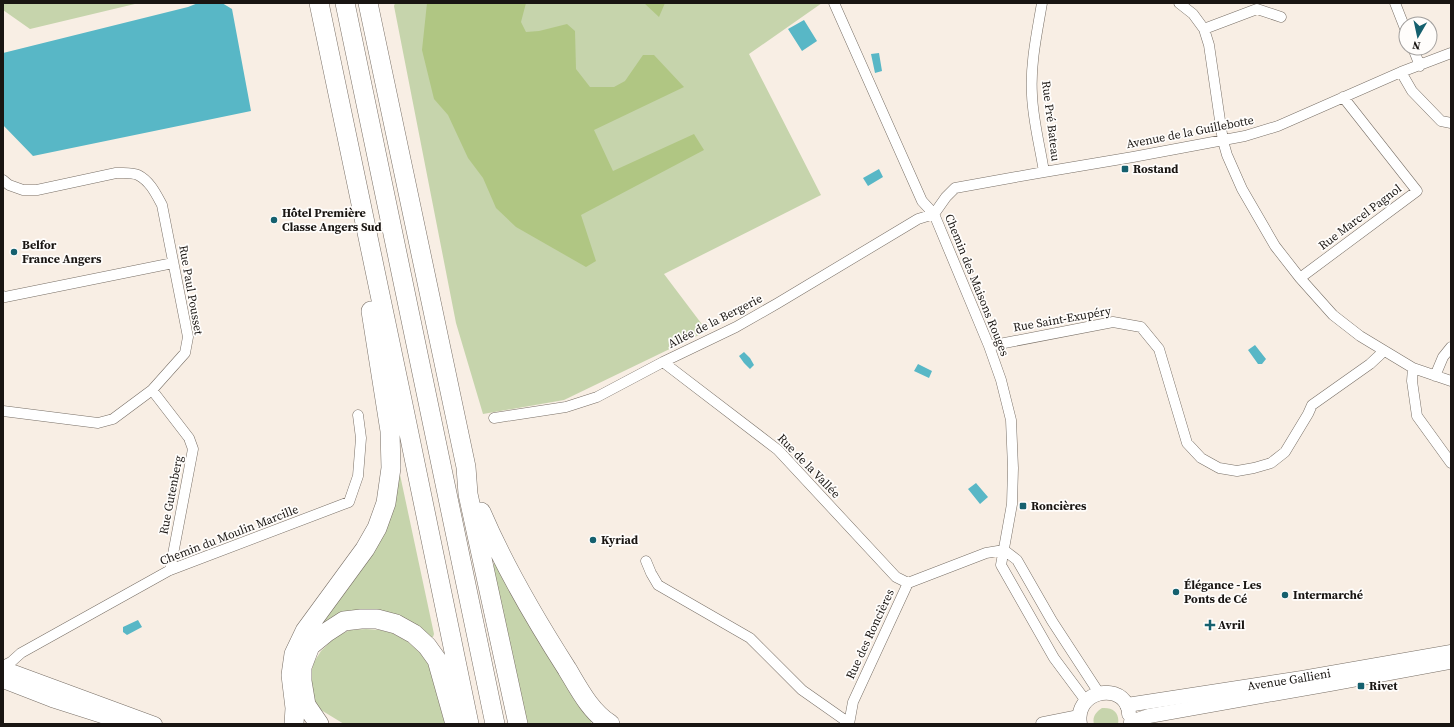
<svg xmlns="http://www.w3.org/2000/svg" width="1454" height="727" viewBox="0 0 1454 727" font-family="'Source Serif 4',serif">
  <style>
    .green { fill: #c6d4ac }
    .forest { fill: #b0c683 }
    .water { fill: #58b7c6 }
    .lines { fill: none; stroke-linecap: round; stroke-linejoin: round }
    .minor-casing { stroke: #786f66; stroke-width: 11 }
    .secondary-casing { stroke: #786f66; stroke-width: 15 }
    .motorway-casing { stroke: #786f66; stroke-width: 20 }
    .minor { stroke: #fff; stroke-width: 10 }
    .secondary { stroke: #fff; stroke-width: 14 }
    .motorway { stroke: #fff; stroke-width: 19 }
    .poi-dot { fill: #15606e; stroke: #fffdfb; stroke-width: 1.5 }
    .labels { text-anchor: middle; stroke-width: 3.5; stroke-linejoin: round; paint-order: stroke }
    .street-label { font-size: 12px; fill: #191512; stroke: #fffdfb }
    .poi-label { font-size: 12px; font-weight: bold; fill: #191512; stroke: #fffdfb; text-anchor: start }
  </style>
  <rect width="100%" height="100%" fill="#f8eee4"/>
  <path class="green" d="M3,3H139L30,29L3,10Z
    M395,3H822L749,54L821,195L664,274L707,331L564,400L483,414L456,323L394,6Z
    M399,470L434,634L433,637H431L406,622L321,627L319,622Z
    M497,560L595,717L590,724H525L492,575L494,562Z
    M366,629L380,630L392,633L407,641L427,659L445,724H344L321,710L311,695L309,680L314,662L321,651L335,637L350,630Z
    M1102,708C1113,707 1120,713 1118,724H1094C1092,717 1096,712 1102,708Z"/>
  <path class="forest" d="M427,3H526L521,22L526,32L539,31L567,24L575,31L576,69L590,87H614L625,81L643,55H654L684,87L594,130L613,171L694,134L704,150L581,215L596,261L586,267L516,227L496,208L483,178L468,158L448,115L434,99L422,50Z
    M644,3H665L659,17Z"/>
  <path class="water" d="M198,3H222L232,9L251,111L33,156L3,125V53L188,7Z
    M804,20L817,41L802,51L788,29Z
    M879,53L882,71L875,73L871,54Z
    M879,169L883,177L868,186L863,178Z
    M1255,345L1266,359L1262,364H1258L1248,350Z
    M744,352L750,358L754,365L750,369L744,363L739,356Z
    M918,364L932,371L929,378L914,371Z
    M976,483L988,497L980,504L968,489Z
    M138,620L142,627L127,635L123,632V627Z"/>
  <g class="lines">
    <g class="minor-casing">
      <path id="minor" d="M834,3L922,201L934,214L989,346L1001,380L1011,420L1013,468L1012,504L1001,565L1054,658L1086,701
        M1042,3C1037,33 1030,64 1032,95C1033,121 1040,146 1044,172
        M1179,3L1193,14L1204,29L1209,45L1223,141L1227,155L1242,189L1275,246L1300,278L1333,315L1360,336L1413,368L1451,381
        M1395,3L1406,31
        M1204,29L1257,9L1281,17
        M1413,48L1420,66
        M1401,72L1412,91L1441,121L1451,123
        M3,180L9,185L23,190H37L116,173C123,173 132,172 138,175C150,181 156,194 162,205L188,337L185,353L152,390L113,419L98,423L3,411
        M934,214L946,197L955,188L1044,172L1133,157L1245,136L1278,126L1401,72L1451,53
        M1300,278L1417,191L1343,97
        M3,296L5,297L173,263
        M989,346L1113,322L1141,327L1159,349L1187,443L1201,458L1219,468L1237,471L1254,468L1271,463L1285,452L1308,414L1312,405L1370,364L1384,351
        M663,362L778,450L896,577L908,583
        M1413,368L1412,381L1417,416L1451,463
        M1435,376L1443,357L1451,347
        M152,390L189,438L193,449L170,570
        M494,418L566,407L597,397L663,362L736,327L778,303L918,219L934,214
        M1004,550L1017,560L1052,621L1099,693
        M646,561L651,573L658,585L750,638L802,690L849,723
        M3,666L11,662L21,653L170,570L349,502L358,476L361,438L358,415
        M849,724L853,702L908,583L986,553L1004,550"/>
    </g>
    <g class="secondary-casing">
      <g id="secondary">
        <path d="M3,668L155,724"/>
        <path d="M3,681L52,700L127,724"/>
        <path id="s1" d="M1127,705L1302,678L1451,652"/>
        <path d="M1131,722L1149,716L1330,684L1449,662"/>
        <path d="M1043,724L1078,717"/>
        <path d="M1080,724C1074,693 1116,682 1127,705C1128,707 1129,711 1129,714"/>
      </g>
    </g>
    <g class="motorway-casing">
      <path id="motorway" d="M319,3C368,244 421,483 469,724
        M345,3L495,724
        M368,3L466,467L468,494L518,724
        M481,512C504,566 535,619 567,669C579,689 590,711 610,724
        M294,724L295,708L291,675L294,654L305,631L365,549L377,528L386,503L391,468L390,431L371,311
        M319,724L306,705L302,681V667L310,646L327,632L344,621L361,619H377L396,624L414,634L427,646L437,660L455,724"/>
    </g>
    <use href="#minor" class="minor"/>
    <use href="#secondary" class="secondary"/>
    <use href="#motorway" class="motorway"/>
  </g>
  <g class="poi-dot">
    <rect x="1121" y="165" width="8" height="8" rx="2"/>
    <circle cx="274" cy="220" r="4"/>
    <circle cx="14" cy="252" r="4"/>
    <rect x="1019" y="502" width="8" height="8" rx="2"/>
    <circle cx="593" cy="540" r="4"/>
    <circle cx="1176" cy="592" r="4"/>
    <circle cx="1285" cy="595" r="4"/>
    <path d="M1208 619h4v4h4v4h-4v4h-4v-4h-4v-4h4z"/>
    <rect x="1357" y="682" width="8" height="8" rx="2"/>
  </g>
  <g class="labels">
    <g class="street-label">
      <text transform="translate(1051 121) rotate(83)" y="4">Rue Pré Bateau</text>
      <text transform="translate(1190 132) rotate(-11)" y="4">Avenue de la Guillebotte</text>
      <text transform="translate(1360 217) rotate(-37)" y="4">Rue Marcel Pagnol</text>
      <text transform="translate(977 285) rotate(68)" y="4">Chemin des Maisons Rouges</text>
      <text transform="translate(191 290) rotate(80)" y="4">Rue Paul Pousset</text>
      <text transform="translate(1062 319) rotate(-10)" y="4">Rue Saint-Exupéry</text>
      <text transform="translate(715 321) rotate(-27)" y="4">Allée de la Bergerie</text>
      <text transform="translate(809 466) rotate(46)" y="4">Rue de la Vallée</text>
      <text transform="translate(171 495) rotate(-79)" y="4">Rue Gutenberg</text>
      <text transform="translate(229 535) rotate(-21)" y="4">Chemin du Moulin Marcille</text>
      <text transform="translate(870 634) rotate(-65)" y="4">Rue des Roncières</text>
      <text dy="4" stroke="none"><textPath href="#s1" startOffset="164">Avenue Gallieni</textPath></text>
    </g>
    <g class="poi-label">
      <text x="1133" y="173">Rostand</text>
      <text x="282" y="217">Hôtel Première<tspan x="282" dy="14">Classe Angers Sud</tspan></text>
      <text x="22" y="249">Belfor<tspan x="22" dy="14">France Angers</tspan></text>
      <text x="1031" y="510">Roncières</text>
      <text x="601" y="544">Kyriad</text>
      <text x="1184" y="589">Élégance - Les<tspan x="1184" dy="14">Ponts de Cé</tspan></text>
      <text x="1293" y="599">Intermarché</text>
      <text x="1218" y="629">Avril</text>
      <text x="1369" y="690">Rivet</text>
    </g>
  </g>
  <rect width="1454" height="727" fill="none" stroke="#191512" stroke-width="8"/>
  <g transform="translate(1418 36) rotate(189)"><circle r="19" fill="#fffdfb" stroke="#a3a09e"/>
  <path d="M0-3L7 15L0 10L-7 15Z" fill="#15606e"/>
  <text y="-6" font-size="11" font-weight="bold" text-anchor="middle" fill="#191512">N</text>
  </g>
</svg>
